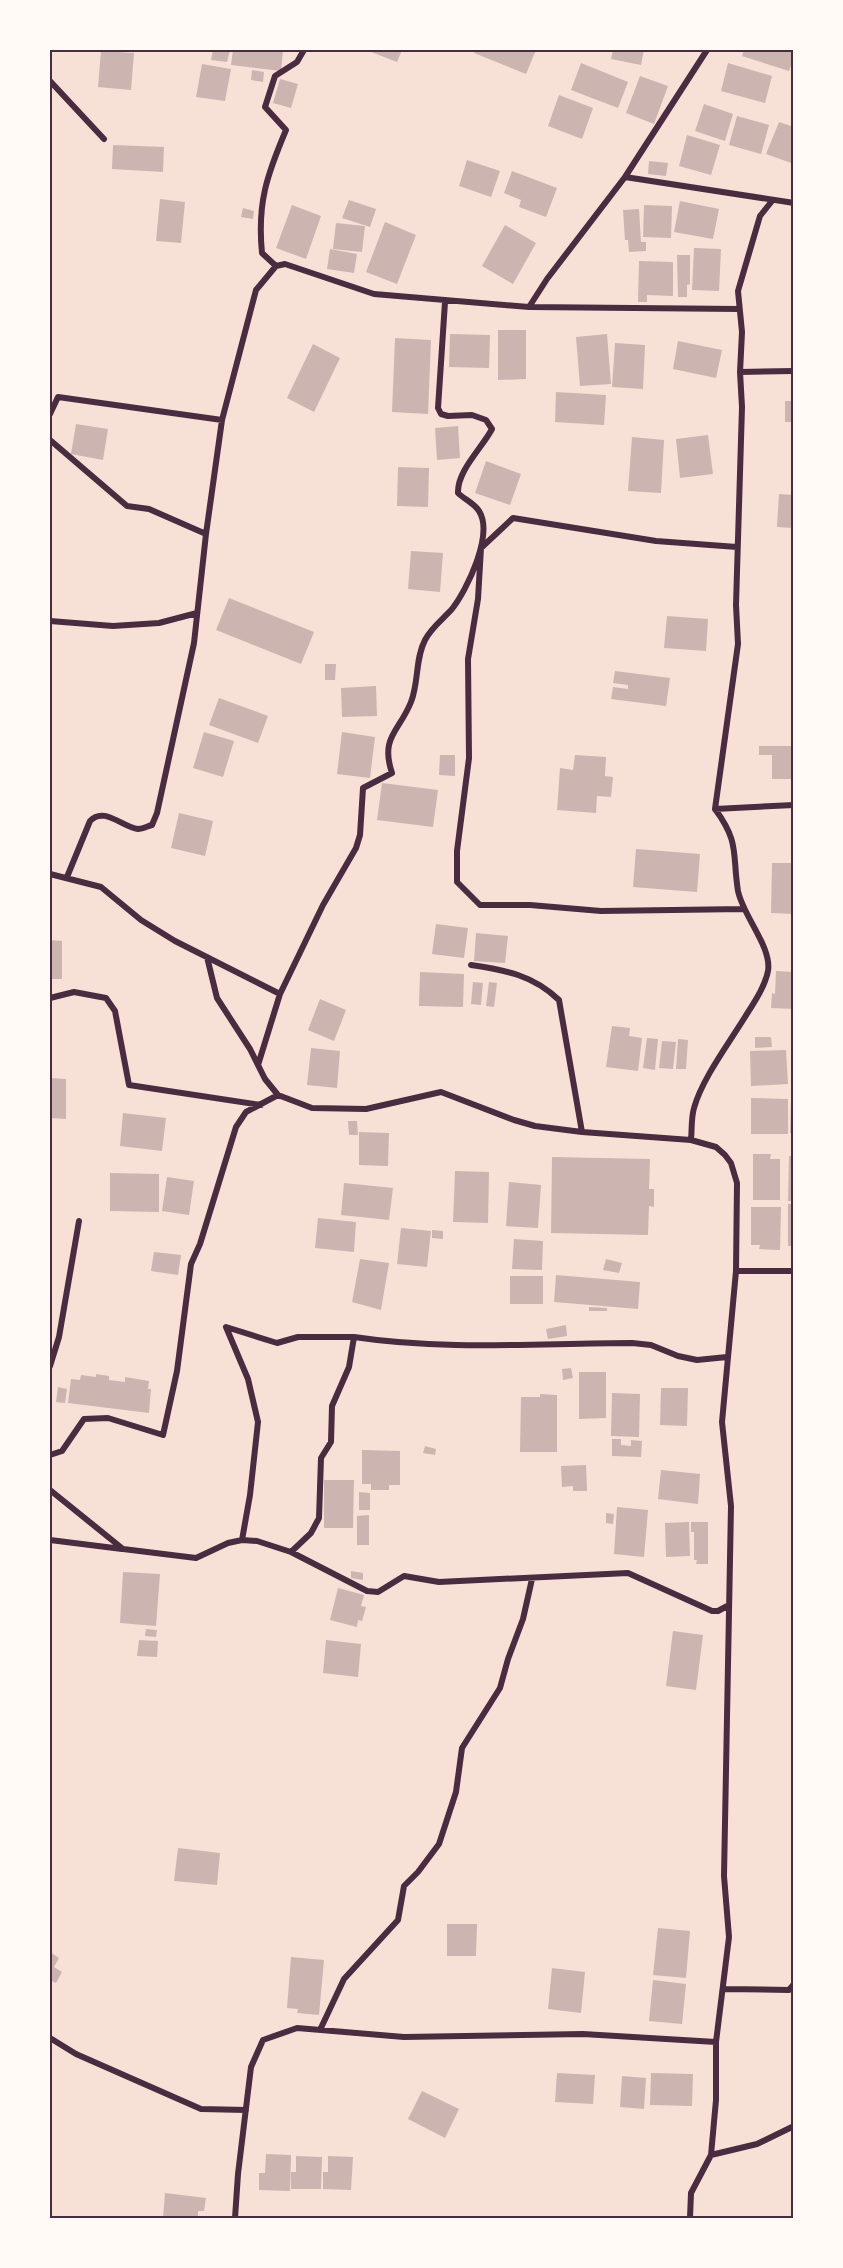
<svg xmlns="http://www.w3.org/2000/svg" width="843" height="2268" viewBox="0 0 843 2268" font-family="'Roboto Condensed',sans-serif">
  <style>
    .building { fill: #ccb4b1 }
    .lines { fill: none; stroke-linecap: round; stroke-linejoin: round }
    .minor { stroke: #4a2c40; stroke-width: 6 }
    .neatline { fill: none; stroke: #4a2c40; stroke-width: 2 }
  </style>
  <rect width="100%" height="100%" fill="#f7e1d7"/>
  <path class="building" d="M213,50H230L227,62L211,60Z
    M233,50H283L281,71L231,65Z
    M366,50H402L397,62Z
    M476,50H536L526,74L474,53Z
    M613,50H644L641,65L611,59Z
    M744,50H794V58L789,71L742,56Z
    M101,51L134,53L131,90L98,87Z
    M581,63L628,82L618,108L571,90Z
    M728,63L772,76L765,103L721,91Z
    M202,64L231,69L225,101L196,97Z
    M252,70L264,72L263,82L251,80Z
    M640,76L668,86L654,124L626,113Z
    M280,79L298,84L291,108L273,103Z
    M559,95L593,108L582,139L548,126Z
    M704,104L733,114L725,141L695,131Z
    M737,116L769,125L761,154L729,145Z
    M779,122L794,127V164L766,154Z
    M687,135L720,145L711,175L679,166Z
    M113,145L164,147L163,172L112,169Z
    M467,160L500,171L491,197L459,186Z
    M649,161L668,163L666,176L648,174Z
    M512,171L557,188L546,217L519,207L521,200L504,193Z
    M160,199L185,202L181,243L156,241Z
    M349,200L376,209L370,227L342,218Z
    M680,201L719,209L713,239L674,232Z
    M292,205L321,216L306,259L276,248Z
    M644,205L672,206L671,238L643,237Z
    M243,208L254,211L253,219L241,217Z
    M639,209L641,242H646V251L629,252L628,240H625L623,210Z
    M385,222L416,235L397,284L366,272Z
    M336,223L365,226L362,252L333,249Z
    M505,225L536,243L513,284L482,266Z
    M694,248L721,249L719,291L692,290Z
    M330,249L357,254L354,273L327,269Z
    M677,255H690V284L687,285V297H678Z
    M639,261L673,262V296L647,295V302H638Z
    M498,330H526V379L498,380Z
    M450,334L490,335L489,368L449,367Z
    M607,334L611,384L580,386L576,337Z
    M395,338L431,340L428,414L392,412Z
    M678,341L722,350L716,378L673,369Z
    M615,343L645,345L643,389L612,387Z
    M313,344L340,358L314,412L287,398Z
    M556,392L606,395L604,425L555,422Z
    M785,401H794V422H785Z
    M76,424L108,429L103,460L71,454Z
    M458,426L460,458L437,460L435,428Z
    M708,435L713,474L680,478L676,439Z
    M632,437L664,440L661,493L628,491Z
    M486,461L521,474L510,505L475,493Z
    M398,467L429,468L428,507L397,506Z
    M779,494L794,495V528L777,527Z
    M411,551L443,553L440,592L408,589Z
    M229,598L314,632L301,664L216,630Z
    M667,616L708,619L706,651L664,648Z
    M325,664H336L335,680H325Z
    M615,671L670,678L666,706L611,699L613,687L628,689V685L613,683Z
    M376,686L377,716L342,717L341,688Z
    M219,698L268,716L258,743L209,725Z
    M204,732L234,741L223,777L193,768Z
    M342,732L375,737L370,778L337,774Z
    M759,746H794V779H772V755H759Z
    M440,755H455V776L439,775Z
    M575,755L606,757L605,776L613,777L611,797L597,796L596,813L557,810L560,768L573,770Z
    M382,783L438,790L433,827L377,820Z
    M179,813L213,821L205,856L171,848Z
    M636,849L700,854L697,892L633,887Z
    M772,863H794V914L771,913Z
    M436,924L468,928L464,958L432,954Z
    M476,933L508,936L505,963L474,961Z
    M50,940L62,941V979H50Z
    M776,971L794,972V1009L771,1008L772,993L775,994Z
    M420,972L464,974L463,1007L419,1006Z
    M473,982L483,983L481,1005L471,1004Z
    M489,982L497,983L494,1007L486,1006Z
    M320,999L346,1010L334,1041L308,1030Z
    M612,1026L630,1028L629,1036L642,1038L638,1071L606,1067Z
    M755,1037H771L772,1047L755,1048Z
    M647,1038L658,1039L655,1070L643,1068Z
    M678,1039L688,1040L686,1069H676Z
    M662,1041L676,1042L673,1069L659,1068Z
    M311,1048L340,1051L337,1088L307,1085Z
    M786,1050L788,1084L751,1086L750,1051Z
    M50,1078L66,1079V1119L50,1118Z
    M751,1098L788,1099V1134H751Z
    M791,1100H794V1133H790Z
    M123,1113L166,1118L162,1151L120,1146Z
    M348,1121H357L358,1135H349Z
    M359,1132L389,1133L388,1166L359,1165Z
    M753,1154H771L770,1159H780V1200H753Z
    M789,1156H794V1201H788Z
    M552,1157L650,1159L649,1189H654V1207L649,1206L648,1235L551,1233Z
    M455,1171L489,1172L488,1223L453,1222Z
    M110,1173L159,1174V1212L110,1211Z
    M167,1177L194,1181L189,1215L162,1211Z
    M509,1182L541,1185L538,1228L506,1226Z
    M344,1183L393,1188L389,1220L341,1215Z
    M788,1204H794V1246H788Z
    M751,1207H781L780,1250L759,1249L760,1245H751Z
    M318,1218L356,1222L354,1252L315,1248Z
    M401,1228L431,1231L427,1267L397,1264Z
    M432,1230L443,1231V1239L432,1238Z
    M514,1239L543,1241L542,1270L512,1269Z
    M154,1252L181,1255L178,1275L151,1271Z
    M360,1259L389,1263L381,1310L352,1302Z
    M606,1259L622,1263L619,1273L603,1270Z
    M556,1275L640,1282L638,1309L554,1302Z
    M510,1276H543V1304H510Z
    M589,1307L607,1308V1311H589Z
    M566,1325L567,1336L548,1339L546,1329Z
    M571,1368L573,1378L563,1380L562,1369Z
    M579,1372H606V1418L579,1419Z
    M96,1374L109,1376V1380L125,1382V1377L149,1381L148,1389H151L149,1413L68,1403L71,1379L80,1380L81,1375L96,1377Z
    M58,1387L67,1389L65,1403L56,1402Z
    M661,1388H688L687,1426L660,1425Z
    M612,1393L640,1394L639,1437L611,1436Z
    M540,1394L557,1395V1452H520L521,1397H540Z
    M612,1439H621V1445L631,1446V1440L642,1441L641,1457L612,1456Z
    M425,1446L436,1449L435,1455L423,1453Z
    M362,1450L400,1451V1485H389V1490H371V1484H362Z
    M586,1465L587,1491H573V1486L562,1487L561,1466Z
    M661,1470L700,1474L698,1504L658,1499Z
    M324,1480H354L353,1528H324Z
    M359,1492L370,1493V1510H359Z
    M617,1507L648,1510L644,1557L614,1554Z
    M606,1513L614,1514L613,1524L606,1523Z
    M369,1515V1545H357V1516Z
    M689,1522L690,1556L666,1557L665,1523Z
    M691,1522H708V1564H696L697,1560H694V1532H691Z
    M351,1571L363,1573V1580L351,1578Z
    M123,1572L160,1574L156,1626L120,1623Z
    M338,1588L364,1595L361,1606L366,1607L362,1621L358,1620L357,1627L330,1620Z
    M146,1629L157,1630L156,1637L145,1636Z
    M673,1631L703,1635L696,1690L666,1686Z
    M139,1640L158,1641L157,1657L137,1656Z
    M326,1640L361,1644L358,1677L323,1673Z
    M178,1848L220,1853L217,1885L174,1881Z
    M447,1924H477L476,1956H447Z
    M658,1928L690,1931L686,1978L653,1975Z
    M50,1952L59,1958L54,1967L62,1972L56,1983L50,1980Z
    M291,1957L324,1960L319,2015L297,2013L298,2009L287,2008Z
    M552,1968L585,1972L581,2013L548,2009Z
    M653,1980L686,1984L682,2024L649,2021Z
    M557,2073L595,2075L593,2104L555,2102Z
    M651,2073L693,2074L692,2106L650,2105Z
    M622,2076L646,2078L644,2109L620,2107Z
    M422,2091L459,2109L445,2138L408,2119Z
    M266,2154L291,2155L290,2191L259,2190V2173H265Z
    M296,2156L322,2157L321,2189H291V2172H296Z
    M328,2156L353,2157L351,2190L323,2189V2172H328Z
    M165,2193L206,2198L204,2211H198V2218H163Z"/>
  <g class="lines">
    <path class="minor" d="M50,81L104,139
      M625,177L794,203
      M276,266L262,253C257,203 267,175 286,130L265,107L275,76L297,62L304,50
      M529,307L739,309
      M740,372L794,371
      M50,414L58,397L222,420
      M50,440L127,506L149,509L206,534L222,420L256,290L276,266L285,264L374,294L529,307L547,279L625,177L707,50
      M737,547L656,541L513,518L481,548L478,599L468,659L469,758L457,851V882L480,905H530L601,911L744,909
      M50,621L113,626L159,623L197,613
      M715,809L794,805
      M50,874L101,887L141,920L175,941L280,994
      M67,877L90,821C104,806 122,827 138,829C143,829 148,826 152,825L157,813L194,643L206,534
      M207,957L217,998L250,1049L265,1079L278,1095L312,1108L366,1109L441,1092L514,1120L535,1126L582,1132L691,1140L716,1147L725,1155L731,1163L737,1183L736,1271L722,1422L731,1506L724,1876L729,1937L716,2042V2100L711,2155L691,2193L690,2218
      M471,965C505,970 533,975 559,1000L582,1132
      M50,998L74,992L106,998L115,1011L129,1085L261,1105
      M258,1065L280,994L323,905L356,848L360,835L363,788L392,773C380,737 399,732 411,702C419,682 415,659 425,640C431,628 443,619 452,609C467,590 494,534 479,511C475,504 464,499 458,493C457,471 482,448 492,429L486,420L472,415L448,416L441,414L438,408L445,302
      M691,1140C692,1130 691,1118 694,1108C702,1079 729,1043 745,1017C753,1004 765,987 768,971C772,947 743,916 738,891C732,853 740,843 715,809L738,644L736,605L742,407L740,372L742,332L738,291L760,216L772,201
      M736,1271H794
      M50,1366L59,1337L79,1221
      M50,1455L62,1451L84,1419L108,1418L163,1435L177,1371L191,1264L200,1244L236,1127L246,1112L278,1095
      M50,1490L123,1549L196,1558L228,1543L242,1540L257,1541L291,1552L367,1591L378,1592L404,1576L439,1582L628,1573L712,1611H718L729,1605
      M50,1540L122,1549
      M242,1540L250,1495L258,1422L248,1379L226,1327L277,1343L298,1337H354
      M291,1552L311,1533L319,1518L321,1458L331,1442L332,1406L349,1367L354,1337C447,1351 539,1343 632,1343L651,1345L678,1356L697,1360L727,1357
      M724,1989L789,1990L794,1984
      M320,2030L344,1979L398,1920L404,1886L418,1872L439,1844L456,1792L462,1748L500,1688L508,1659L523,1619L532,1579
      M50,2038L76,2054L201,2109L246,2110
      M711,2155L757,2144L794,2126
      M235,2218L238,2174L251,2067L263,2040L297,2028L404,2037L583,2034L716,2042"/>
  </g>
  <rect width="843" height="2268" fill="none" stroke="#fffaf5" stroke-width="102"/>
  <rect x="51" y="51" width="741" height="2166" class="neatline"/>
</svg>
